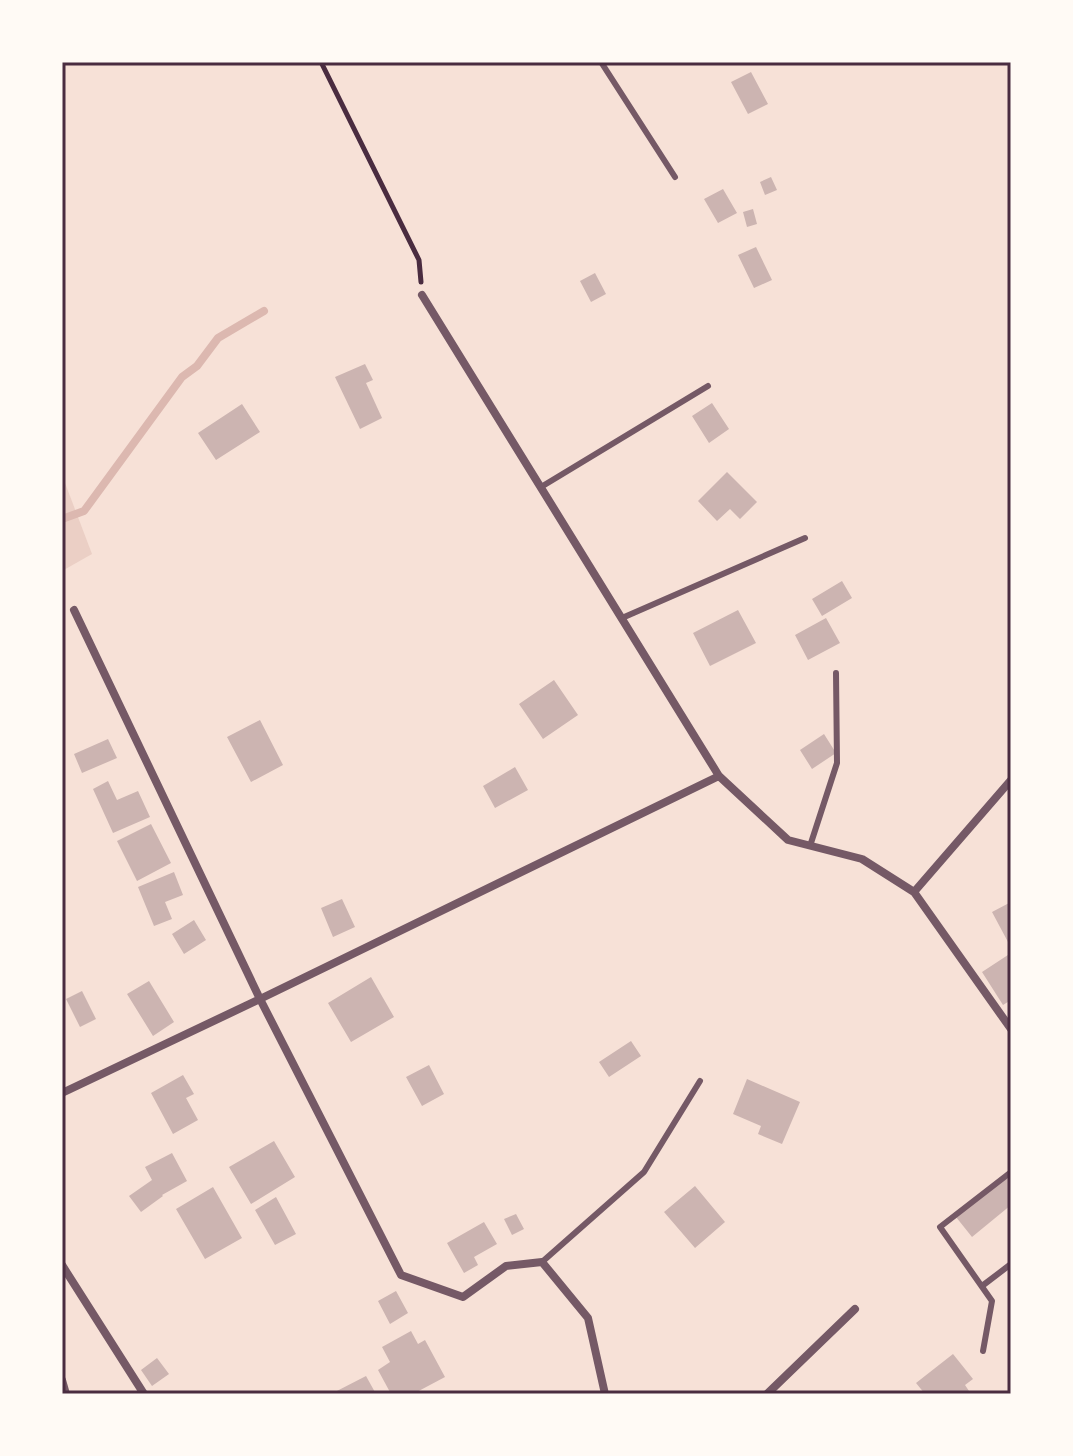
<svg xmlns="http://www.w3.org/2000/svg" width="1073" height="1456" viewBox="0 0 1073 1456" font-family="'Public Sans',sans-serif">
  <style>
    .green { fill: #ebcfc5 }
    .lines { fill: none; stroke-linecap: round; stroke-linejoin: round }
    .stream { stroke: #dcb8b0; stroke-width: 8 }
    .building { fill: #ccb4b1 }
    .path { stroke: #4a2c40; stroke-width: 5 }
    .service { stroke: #755966; stroke-width: 6 }
    .minor { stroke: #755966; stroke-width: 8 }
    .neatline { fill: none; stroke: #4a2c40; stroke-width: 3 }
  </style>
  <rect width="100%" height="100%" fill="#f7e1d7"/>
  <path class="green" d="M62,475L92,554L62,571Z"/>
  <g class="lines">
    <path class="stream" d="M62,519L84,511L182,377L197,366L218,338L264,311"/>
  </g>
  <path class="building" d="M751,72L768,104L748,114L731,82Z
    M771,177L777,190L765,195L760,182Z
    M723,189L737,213L718,223L704,199Z
    M753,209L757,224L747,227L743,212Z
    M756,247L772,280L754,288L738,255Z
    M595,273L606,294L591,302L580,281Z
    M365,364L373,380L366,383L382,418L360,429L335,377Z
    M712,403L729,429L709,443L692,416Z
    M242,404L260,432L216,460L198,433Z
    M727,472L757,502L740,519L730,509L717,521L698,501Z
    M842,581L852,598L822,616L812,599Z
    M738,610L756,643L710,666L693,633Z
    M826,618L840,643L808,660L795,635Z
    M554,680L578,715L543,739L519,704Z
    M260,720L283,765L251,782L227,737Z
    M824,734L836,753L812,769L800,750Z
    M108,739L117,758L82,773L74,754Z
    M515,767L528,790L495,808L483,786Z
    M108,781L117,800L138,791L150,817L113,833L93,789Z
    M151,824L171,863L137,881L117,841Z
    M174,872L183,895L165,902L172,919L154,926L138,887Z
    M342,899L355,927L333,937L321,908Z
    M1011,902V940L1008,942L992,912Z
    M194,920L206,940L184,954L172,934Z
    M1011,953V1000L1003,1005L982,972Z
    M371,977L394,1017L351,1042L328,1003Z
    M149,981L174,1022L153,1036L127,994Z
    M82,991L96,1019L80,1027L66,999Z
    M631,1041L641,1056L609,1077L599,1062Z
    M429,1065L444,1094L422,1106L406,1077Z
    M183,1075L194,1094L186,1098L198,1120L173,1134L151,1093Z
    M747,1079L800,1102L782,1144L758,1134L761,1126L733,1114Z
    M274,1141L295,1177L251,1204L229,1167Z
    M172,1153L187,1181L162,1195L163,1196L141,1212L129,1196L152,1180L145,1167Z
    M1011,1171V1205L972,1237L956,1217Z
    M695,1186L725,1222L695,1248L664,1212Z
    M213,1187L242,1238L205,1259L176,1209Z
    M276,1197L296,1234L275,1245L255,1210Z
    M516,1214L524,1229L512,1235L504,1219Z
    M484,1222L497,1244L474,1257L478,1265L464,1273L447,1243Z
    M396,1291L408,1313L390,1324L378,1301Z
    M411,1331L418,1344L425,1340L445,1377L413,1394H391L378,1370L390,1362L382,1347Z
    M953,1354L973,1379L965,1385L971,1394H925L916,1383Z
    M157,1358L169,1374L152,1386L141,1370Z
    M366,1376L376,1394H331Z"/>
  <g class="lines">
    <path class="path" d="M321,62L419,260L421,282"/>
    <path class="service" d="M601,62L675,177
      M541,487L708,386
      M622,618L805,538
      M810,846L837,763L836,673
      M542,1262L644,1172L700,1081
      M982,1286L1011,1264
      M983,1351L992,1301L940,1227L1011,1172"/>
    <path class="minor" d="M422,295L719,776L788,840L862,859L914,892L1011,1029
      M74,610L260,999L401,1275L463,1297L506,1266L542,1262L588,1318L605,1394
      M914,892L1011,780
      M62,1093L260,999L719,776
      M62,1265L144,1394
      M62,1380L66,1394
      M767,1394L855,1309"/>
  </g>
  <rect width="1073" height="1456" fill="none" stroke="#fffaf5" stroke-width="128"/>
  <rect x="64" y="64" width="945" height="1328" class="neatline"/>
</svg>
